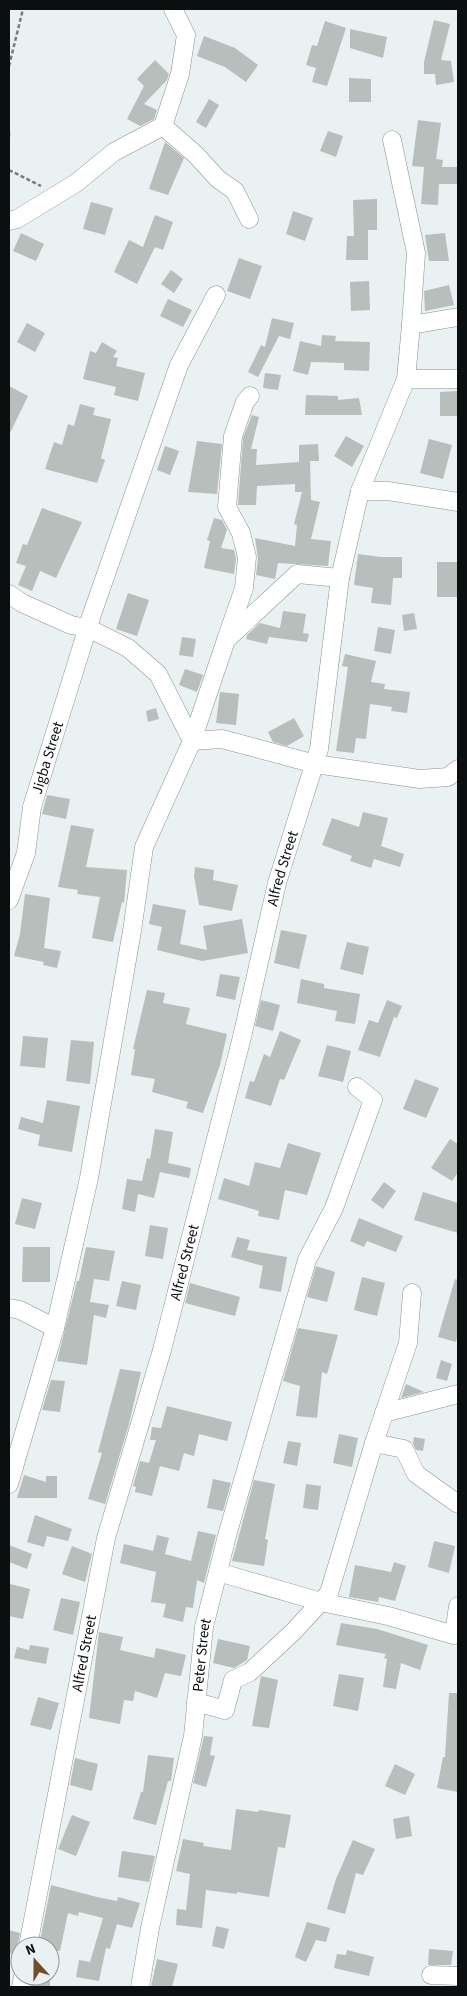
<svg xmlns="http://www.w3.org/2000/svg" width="467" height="1996" viewBox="0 0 467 1996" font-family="'Source Sans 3',sans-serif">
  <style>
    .building { fill: #b7bebc }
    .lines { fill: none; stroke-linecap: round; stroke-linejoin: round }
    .minor-casing { stroke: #8a9292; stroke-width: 19 }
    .path { stroke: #767b7c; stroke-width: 2.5; stroke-dasharray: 4 2.5; stroke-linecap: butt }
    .minor { stroke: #fff; stroke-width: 18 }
    .labels { text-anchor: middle; stroke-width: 4.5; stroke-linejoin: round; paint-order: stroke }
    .street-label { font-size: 15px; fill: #0c0f10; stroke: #e9f1f2 }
  </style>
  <rect width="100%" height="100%" fill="#e9f1f2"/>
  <path class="building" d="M434,20L450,24L441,60L451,61L454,82L436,85L435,74H424V62Z
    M325,21L346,28L327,86L312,82L316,68L306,65L312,45L317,46Z
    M350,29L387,37L383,58L350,48Z
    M204,36L235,48L258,65L246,82L225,67L197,56Z
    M155,60L169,74L167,80L144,104L157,110L154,119L140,126L127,119L144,86L137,79Z
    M349,78L371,79V102H349Z
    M209,99L219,105L206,128L196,122Z
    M418,120L441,123L436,159L443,160L442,167H458V184H439L438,205L421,204L424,167L412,166Z
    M328,131L343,136L336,157L320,151Z
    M165,142L184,158L168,195L149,189Z
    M377,199V230H368V260H346L347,236H354L353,200Z
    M91,202L113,208L105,235L83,229Z
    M293,211L313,218L305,241L286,234Z
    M155,215L173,222L163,250L155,247L137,284L114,272L129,240L143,247Z
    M21,233L44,244L36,261L13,251Z
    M445,233L449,261H429L425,235Z
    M239,258L262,266L250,299L227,291Z
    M171,270L183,279L174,293L161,284Z
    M369,281L370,310L351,311L350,282Z
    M449,285L454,305L425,311L424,291Z
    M168,299L192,310L183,327L160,316Z
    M272,318L294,323L290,339L279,336L258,377L248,372L261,345L265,347Z
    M27,323L45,333L35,352L17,342Z
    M322,335L336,336L335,341L370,342L369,371L344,370V363L311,362L308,375L293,371L300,341L321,346Z
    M102,342L117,351L113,357L118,358L116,366L145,373L138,401L114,395L116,387L83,379L90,351L96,353Z
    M265,373L281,375L278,390L263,388Z
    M9,386L28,396L9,435Z
    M458,391V416H440V392Z
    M306,395L338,396V400L359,398L362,415H305Z
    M80,404L95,408L93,415L111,419L101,458L105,460L97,483L45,469L54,442L62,445L68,424L74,426Z
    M252,415L259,417L251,449H257L256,465L299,462V445L318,444L319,461H310L311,500L320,502L311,539L331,541L328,566L278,563L275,579L256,575L258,558L255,538L295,546L297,525L294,524L302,492H295V484L257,486L256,505H238L243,438Z
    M346,436L364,446L352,467L334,456Z
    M429,439L452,445L443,479L420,473Z
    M197,441L222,444L217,494L188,492Z
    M165,446L179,451L170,475L157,470Z
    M42,508L82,522L56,578L40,571L32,591L18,585L26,566L16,563L23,544L27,545Z
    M214,518L222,520L227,530L221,548L234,550L236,558L234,574L204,568L210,541L207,540Z
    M358,554L381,557H402V578H393L391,605L371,603L373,588L354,585Z
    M437,562H458V597H437Z
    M128,593L149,600L137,636L116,629Z
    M283,611L306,614L303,633L309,634L307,642L269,637L267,644L246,639L247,635L260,623L280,628Z
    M414,613L417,629L404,631L402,615Z
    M378,627L395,630L391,654L374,651Z
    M182,637L196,639L193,657L179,655Z
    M345,654L376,661L371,682L385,684L384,689L410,692L407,713L391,711L392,707L370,704L366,739L356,738L354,753L336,751L348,667L342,666Z
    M185,669L203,675L197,692L179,685Z
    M220,692L239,694L236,725L216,723Z
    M156,708L159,719L148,722L146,711Z
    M294,718L304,736L287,746L273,742L268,732Z
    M47,795L70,799L66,819L42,814Z
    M363,812L388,818L381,846L404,854L400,867L374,859L371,868L350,861L352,856L322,845L332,818L359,827Z
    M71,825L94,829L86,867L127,870L124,903L122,902L113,942L92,938L100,897L77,894L78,890L58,887Z
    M195,867L214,870L213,880L238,885L232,911L199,905L194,876Z
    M25,894L50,898L44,948L61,951L57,968L43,965L44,962L14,956L20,934Z
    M153,904L186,910L180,944L207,950L203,926L242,919L248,953L202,961L157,950L162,927L149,924Z
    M281,930L307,935L299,969L274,963Z
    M347,942L369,947L363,975L340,969Z
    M220,974L240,977L235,1000L216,996Z
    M301,979L324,984V988L360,994L355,1024L335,1021L337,1011L297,1003Z
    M147,990L165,993L163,1003L190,1008L186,1024L227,1034L220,1065L203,1113L186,1108L188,1102L152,1092L155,1079L131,1075L135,1049H133Z
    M261,1000L280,1005L273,1031L255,1026Z
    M387,1000L402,1006L397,1018L394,1017L380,1057L358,1050L369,1020L378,1023Z
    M280,1031L301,1040L284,1080L280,1079L271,1106L245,1098L250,1081L254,1082L264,1054L270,1057Z
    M23,1036L48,1038L45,1068L20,1066Z
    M71,1040L94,1042L90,1084L66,1081Z
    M327,1045L351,1051L343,1082L318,1076Z
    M415,1079L439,1088L426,1118L403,1109Z
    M47,1100L80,1106L72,1152L38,1146L40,1135L18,1129L21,1117L43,1123Z
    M155,1129L173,1132L168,1163L191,1168L189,1178L160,1172L154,1198L138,1194L135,1212L122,1209L127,1179L142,1181L147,1158L150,1159Z
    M450,1139L458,1144V1172L452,1181L431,1168Z
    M288,1143L321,1153L307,1195L285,1190L279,1220L258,1216L259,1211L218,1199L224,1178L249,1186L255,1162L280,1168Z
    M384,1182L396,1191L383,1209L371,1200Z
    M423,1192L458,1203V1233L414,1220Z
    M22,1198L42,1203L35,1229L15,1224Z
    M359,1218L403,1236L396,1252L367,1241L364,1247L350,1241Z
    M150,1225L168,1228L163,1259L145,1256Z
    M237,1237L250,1240L247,1250L287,1257L281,1292L259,1288L263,1266L231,1257Z
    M23,1247H50V1282H22Z
    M86,1247L115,1251L109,1281L94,1279L90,1302L109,1305L106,1318L94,1315L87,1365L57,1361L77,1281H79Z
    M316,1266L335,1272L327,1302L307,1297Z
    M362,1277L385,1283L377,1316L354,1310Z
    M455,1279L458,1280V1333L456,1342L438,1337Z
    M122,1281L141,1285L136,1310L116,1306Z
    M190,1283L240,1297L235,1316L185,1303Z
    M298,1328L338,1335L327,1374L322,1372L317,1418L296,1416L300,1386L283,1381Z
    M441,1360L452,1364L447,1381L436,1378Z
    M120,1369L141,1372L129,1424L105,1504L88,1499L102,1453L98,1452Z
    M51,1380L65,1381L60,1412L42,1410Z
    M406,1384L424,1392L401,1398Z
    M167,1406L232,1422L227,1441L199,1434L194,1456L184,1453L179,1471L160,1466L152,1496L135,1492L136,1487L133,1486L140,1461L149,1463L156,1440H150L152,1427L161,1428Z
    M339,1434L358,1438L352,1467L333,1463Z
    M414,1437L425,1439L423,1451L416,1450L413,1444Z
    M288,1441L301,1443L297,1466L283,1463Z
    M24,1475L46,1482V1476H57V1498H17Z
    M213,1479L231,1483L223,1511L207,1508Z
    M254,1480L275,1484L265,1539L268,1540L264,1566L232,1561Z
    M306,1484L321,1486L318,1510L303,1508Z
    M35,1515L72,1529L68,1541L47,1536L44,1547L27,1542Z
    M198,1531L216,1535L204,1583L197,1580L193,1608L186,1607L183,1622L163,1617L166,1604L151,1602L156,1572L120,1563L124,1544L153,1551L157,1535L169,1538L165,1554L191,1561Z
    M434,1541L455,1546L449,1573L428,1567Z
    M9,1545L32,1554L27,1569L9,1562Z
    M72,1546L92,1554L85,1582L62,1574Z
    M394,1562L406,1566L395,1601L379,1597L378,1602L349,1597L355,1565L391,1572Z
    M10,1584L30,1589L23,1619L9,1616Z
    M61,1598L80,1602L73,1635L53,1630Z
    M341,1623L377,1629L428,1645L420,1670L401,1663L396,1689L383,1687L387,1659L384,1658L386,1654L336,1645Z
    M99,1632L123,1637L120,1650L154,1658L156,1648L186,1655L181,1676L165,1673L157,1698L135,1691L133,1701L124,1700L120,1724L89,1718Z
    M218,1639L250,1646L247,1660L234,1668L213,1663Z
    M30,1645L49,1648L46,1664L14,1658L17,1647L29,1650Z
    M339,1674L364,1678L358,1711L333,1706Z
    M261,1676L278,1680L269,1728L252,1726Z
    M449,1693H458V1792L437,1788L443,1757H445Z
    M38,1697L59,1703L51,1730L30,1725Z
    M204,1736L213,1737L210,1755L215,1756L206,1787L193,1783Z
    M148,1755L174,1758L171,1781H168L156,1825L133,1819L141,1792H143Z
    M75,1758L98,1764L92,1791L70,1785Z
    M395,1764L415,1774L405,1795L385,1786Z
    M236,1809L258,1812L259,1810L291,1815L285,1848L278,1847L269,1897L237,1892V1894L206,1890L202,1928L176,1925L177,1909L186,1910L190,1874L176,1871L183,1839L204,1843L203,1846L231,1850Z
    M72,1815L90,1822L76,1856L58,1849Z
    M409,1816L412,1836L396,1839L393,1819Z
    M353,1840L375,1849L363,1875L356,1873L345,1914L327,1909L336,1879Z
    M122,1851L155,1856L149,1882L118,1877Z
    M51,1885L97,1897L117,1901L118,1897L140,1903L132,1928L117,1924L110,1949L106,1948L99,1981L76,1977L79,1960L90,1962L103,1918L79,1912L78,1916L68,1913L60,1951L50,1950V1946H39Z
    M307,1922L330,1928L326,1942L316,1940L306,1962L295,1957Z
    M216,1926L229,1929L224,1949L212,1946Z
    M9,1930L20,1933L18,1944L20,1956L9,1953Z
    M429,1949L453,1951L451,1965H428Z
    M347,1950L374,1957L369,1976L334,1968L337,1954L346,1955Z
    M157,1959L178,1964L172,1987H151Z
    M33,1976L50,1977V1987H32Z"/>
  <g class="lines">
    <g class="minor-casing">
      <g id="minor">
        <path d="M163,126L195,154L218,179L235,191L249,219"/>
        <path d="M392,140L416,253L411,325"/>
        <path d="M9,221L17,219L76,183L114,152L163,126L180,74L186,35L173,9"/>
        <path d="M406,379L411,325L458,317"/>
        <path d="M360,491H388L458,502"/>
        <path d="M9,594L22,603L71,625L88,628L128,648L158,674L192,741"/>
        <path d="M227,637L244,588L247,557L241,533L227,507L233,436L245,402L250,396"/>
        <path d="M192,741L222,739L315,764L420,779L448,777L458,769"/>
        <path id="s1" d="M9,900L26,853L32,807L91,617L179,365L216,295"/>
        <path d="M9,1308L20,1310L55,1328L89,1178L132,931L144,847L192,741L226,640L297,574L340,578L360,491L406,379H458"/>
        <path d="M384,1413L458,1394"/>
        <path d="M374,1443L404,1449L416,1474L458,1504"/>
        <path d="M9,1484L55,1328"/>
        <path d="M218,1572L321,1602L388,1616L454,1635L458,1606"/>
        <path d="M196,1702L225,1710L233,1680L250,1672L293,1632L329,1593L374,1443L408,1343L412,1293"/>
        <path id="s2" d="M28,1946L106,1538L162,1350L242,1037L277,883L319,749L340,578"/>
        <path d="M431,1975L458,1976"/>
        <path d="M21,1987L23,1976"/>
        <path id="s3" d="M140,1987L150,1928L193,1736L204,1627L228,1532L307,1260L334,1208L373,1100L357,1087"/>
      </g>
    </g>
    <path class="path" d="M9,66L23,9
      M9,132V139
      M9,170L41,186"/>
    <use href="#minor" class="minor"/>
  </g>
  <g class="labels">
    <g class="street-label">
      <text dy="5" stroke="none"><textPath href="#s1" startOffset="148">Jigba Street</textPath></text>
      <text dy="5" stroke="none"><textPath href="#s2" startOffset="1108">Alfred Street</textPath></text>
      <text dy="5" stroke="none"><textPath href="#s2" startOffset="702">Alfred Street</textPath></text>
      <text dy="5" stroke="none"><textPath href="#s2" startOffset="298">Alfred Street</textPath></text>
      <text dy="5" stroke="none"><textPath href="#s3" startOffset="338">Peter Street</textPath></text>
    </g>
  </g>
  <rect width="467" height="1996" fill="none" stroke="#0c0f10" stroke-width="20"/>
  <g transform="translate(35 1961) rotate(339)"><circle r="24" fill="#e9f1f2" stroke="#919798"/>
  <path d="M0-4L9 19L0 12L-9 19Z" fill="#724d29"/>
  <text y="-8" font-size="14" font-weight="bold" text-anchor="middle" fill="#0c0f10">N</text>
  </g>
</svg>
